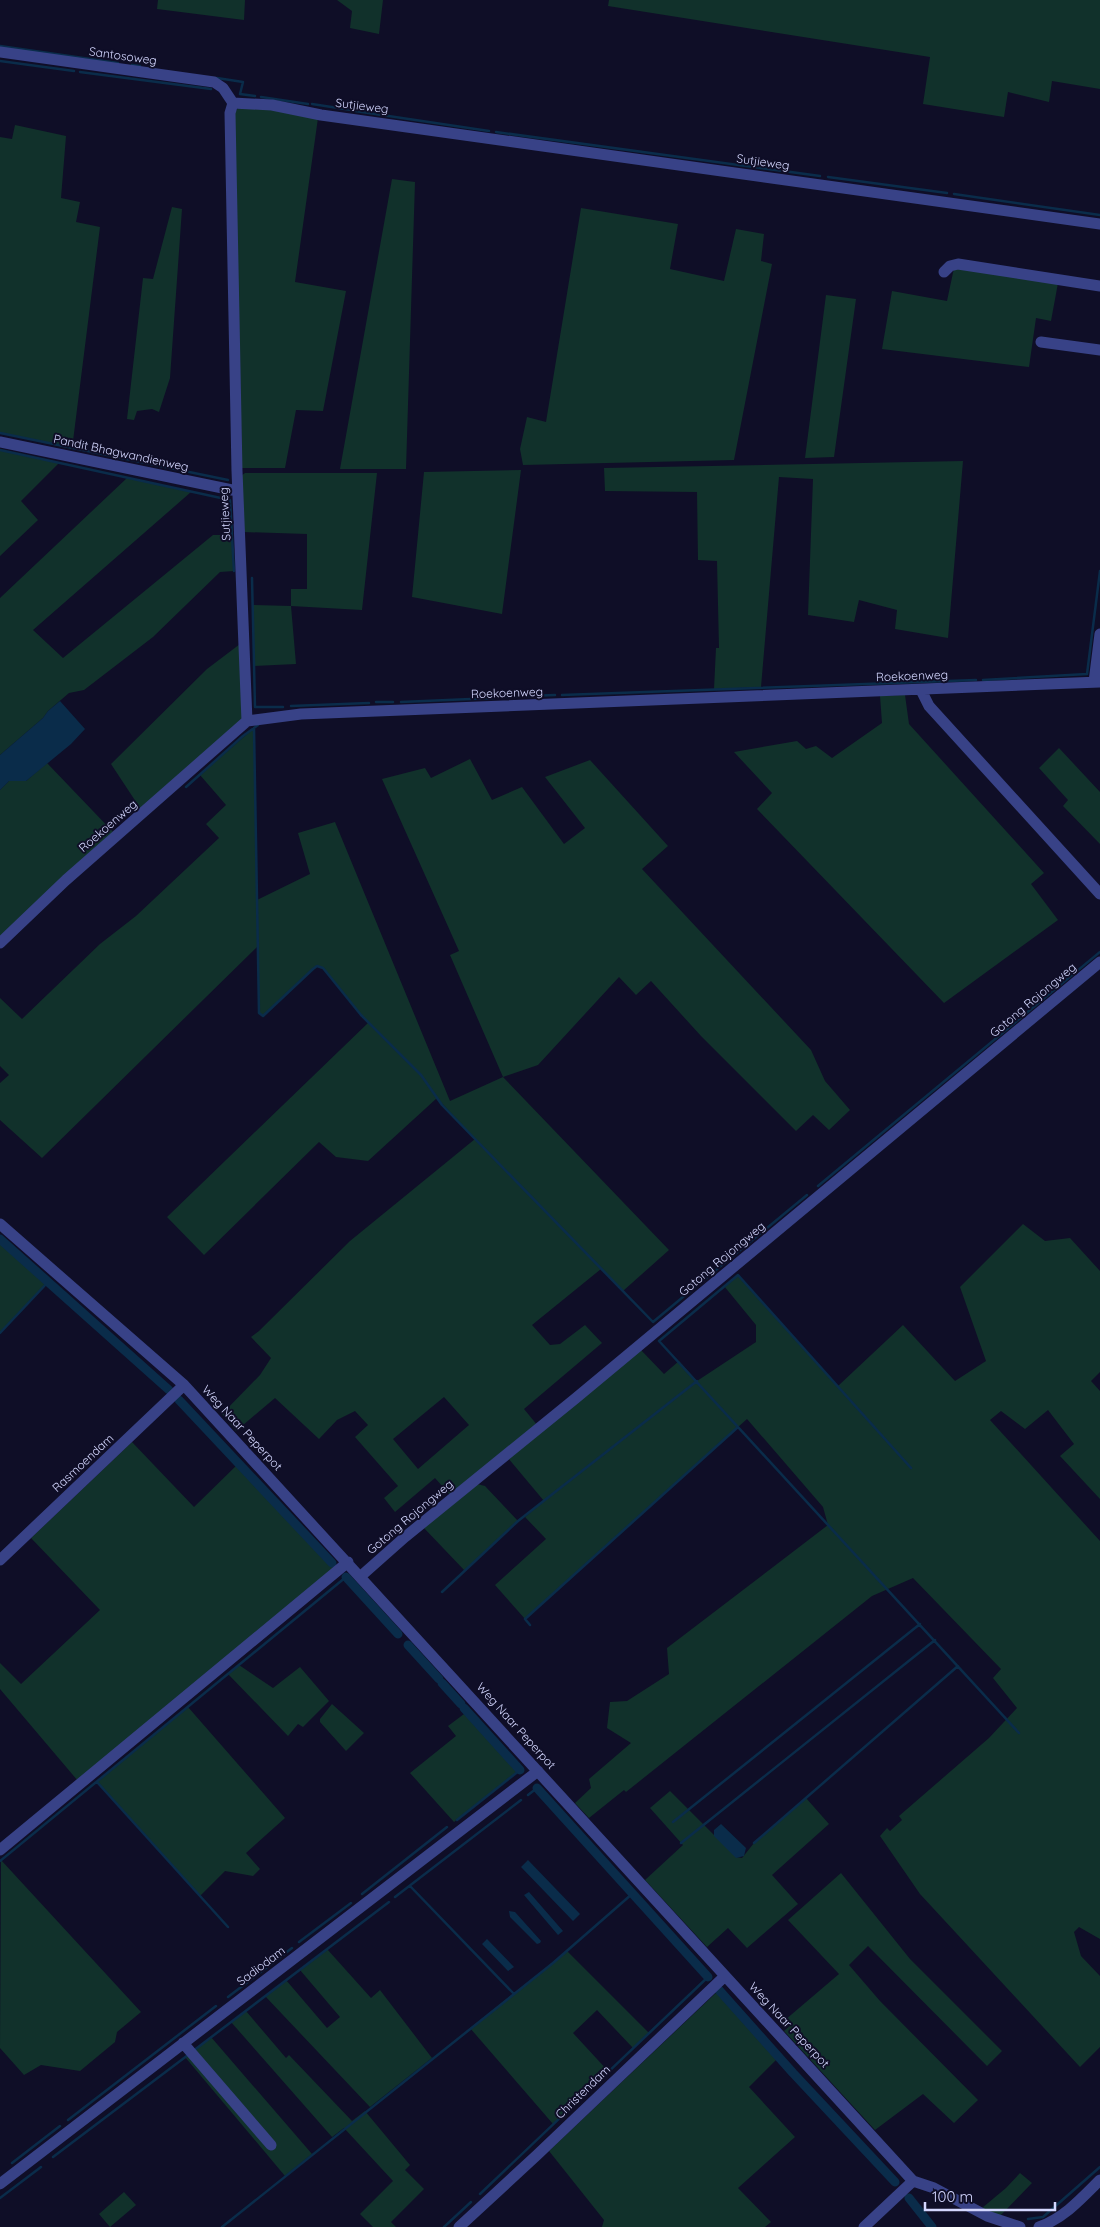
<svg xmlns="http://www.w3.org/2000/svg" width="1100" height="2227" viewBox="0 0 1100 2227" font-family="Quicksand,sans-serif">
  <style>
    .green { fill: #11312b; fill-rule: evenodd }
    .water { fill: #0a2c4a }
    .lines { fill: none; stroke-linecap: round; stroke-linejoin: round }
    .stream { stroke: #0a2c4a; stroke-width: 2.5 }
    .canal { stroke: #0a2c4a; stroke-width: 9 }
    .minor { stroke: #384287; stroke-width: 11 }
    .labels { text-anchor: middle; stroke-width: 4; stroke-linejoin: round; paint-order: stroke }
    .street-label { font-size: 12px; fill: #d4d7ff; stroke: #0f0e27 }
  </style>
  <rect width="100%" height="100%" fill="#0f0e27"/>
  <path class="green" d="M158,0H245L244,20L157,9Z
    M337,0H383L379,34L350,28L352,11Z
    M609,0H1100V89L1052,81L1049,102L1008,92L1004,117L923,104L930,57L608,6Z
    M239,107L272,108L318,118L295,282L346,291L323,411L296,410L285,468H242L234,113Z
    M15,125L66,136L61,198L80,202L76,222L100,227L72,449L0,433V137L12,139Z
    M392,179L415,182L406,469H340Z
    M172,207L182,209L170,378L159,412L152,409L137,411L134,420L127,419L143,278L153,279Z
    M581,208L678,224L670,269L724,281L736,229L764,234L761,261L772,264L734,460L523,465L520,449L527,417L546,422Z
    M954,268L1058,283L1051,321L1036,318L1029,367L882,349L892,291L947,301Z
    M826,295L856,299L834,457L805,458Z
    M0,450L59,463L21,501L38,520L0,556Z
    M963,461L948,638L895,629L897,610L859,600L854,622L808,615L813,479L779,477L761,687L714,689L716,648H719L717,561L698,560L697,492L605,491L604,468Z
    M521,470L502,614L412,597L424,472Z
    M245,473H377L362,610L291,606L296,664L254,666L252,605L291,606V589H307V534L243,532L241,476Z
    M127,478L191,492L33,630L63,658L213,535H221L232,525L234,571L220,572L153,637L84,690L69,693L48,711L43,718L0,755V598Z
    M240,644L244,719L142,811L111,764L207,669Z
    M905,695L909,724L1044,873L1031,884L1058,920L944,1003L757,809L772,793L734,752L797,741L806,749L816,746L832,758L882,723L880,696Z
    M254,728L257,900L310,874L298,833L335,822L450,1101L503,1077L450,955L459,951L382,779L425,768L431,778L470,759L492,800L522,787L564,844L585,828L545,777L590,760L668,846L642,869L811,1050L825,1081L850,1110L829,1130L813,1115L796,1131L701,1036L651,981L636,995L619,977L538,1065L503,1077L669,1250L623,1291L601,1269L532,1325L550,1345L560,1344L585,1325L602,1343L524,1409L538,1426L451,1496L435,1478L395,1512L384,1498L398,1486L355,1437L368,1425L355,1411L337,1420L319,1439L275,1398L236,1431L222,1414L260,1375L271,1358L251,1337L259,1331L350,1241L475,1139L437,1098L368,1161L336,1157L319,1142L204,1255L167,1217L368,1023L323,968L317,966L313,969L263,1016L259,1013L258,946L42,1158L0,1120V1083L9,1075L0,1066V998L22,1019L100,944L136,916L219,838L206,824L226,805L200,775ZM444,1397L469,1425L418,1469L393,1439Z
    M1059,748L1100,792V844L1063,806L1068,800L1039,768Z
    M47,763L115,834L0,937V790L9,781H26Z
    M1023,1224L1045,1241L1070,1238L1100,1271V1372L1091,1381L1100,1391V1499L1060,1456L1074,1444L1048,1410L1025,1429L1001,1411L990,1420L1100,1541V1939L1079,1927L1074,1932L1081,1956L1100,1976V2047L1080,2067L920,1894L880,1836L887,1828L890,1831L902,1820L899,1816L989,1738L1017,1708L993,1678L1001,1669L913,1578L872,1596L626,1792L624,1790L589,1818L575,1803L591,1788L589,1779L631,1743L607,1728L610,1702L627,1701L669,1674L667,1648L828,1525L823,1507L747,1419L525,1619L495,1585L546,1539L525,1517L544,1501L508,1458L640,1349L664,1374L679,1361L697,1381L756,1342V1325L724,1286L738,1275L838,1386L903,1325L955,1381L986,1361L960,1287Z
    M0,1239L49,1281L0,1333Z
    M132,1442L194,1507L239,1463L336,1567L78,1781L0,1689V1663L21,1684L100,1610L31,1538Z
    M477,1484L485,1486L518,1521L465,1571L423,1527Z
    M239,1665L273,1688L300,1667L329,1701L303,1727L298,1724L288,1736L228,1674Z
    M332,1704L364,1733L346,1751L320,1722V1719Z
    M188,1707L285,1818L246,1853L260,1869L253,1876L225,1871L200,1896L97,1782Z
    M468,1711L519,1771L454,1822L410,1773L456,1736L448,1726Z
    M670,1791L736,1857L742,1858L754,1843L806,1798L829,1824L772,1875L798,1904L747,1948L728,1928L707,1947L645,1880L683,1845L650,1808Z
    M1,1860L141,2012L117,2032L115,2042L80,2071L41,2065L24,2075L0,2048Z
    M841,1873L910,1959L1002,2051L987,2066L868,1946L849,1965L880,2001L978,2100L954,2123L923,2094L875,2130L784,2031L791,2025L785,2020L839,1974L788,1920Z
    M327,1949L371,1998L380,1990L432,2058L370,2107L265,1996L286,1980L327,2028L340,2017L300,1970Z
    M567,1951L649,2033L633,2048L597,2010L573,2033L609,2072L553,2124L470,2028Z
    M719,1990L779,2057L749,2087L795,2137L738,2188L771,2222L765,2227H602L604,2220L549,2151Z
    M246,2011L286,2058L289,2055L352,2121L365,2111L410,2165L405,2170L424,2189L391,2222L396,2227H373L360,2214L393,2181L344,2128L332,2137L231,2022Z
    M211,2037L312,2154L285,2176L185,2057Z
    M1020,2173L1032,2183L1000,2216L982,2208L1006,2188Z
    M124,2192L136,2205L110,2227L99,2214Z"/>
  <path class="water" d="M60,701L85,729L71,744L26,781H9L0,790V755L43,718L48,711Z
    M721,1824L746,1848L744,1856L736,1858L714,1836V1830Z
    M528,1860L580,1914L573,1921L521,1867Z
    M529,1892L563,1931L558,1935L524,1895Z
    M509,1911L515,1912L541,1941L540,1943L537,1944L510,1917Z
    M487,1939L514,1967L508,1971L482,1944Z"/>
  <g class="lines">
    <path class="stream" d="M0,46L118,63
      M0,61L74,71
      M132,65L140,66
      M80,72L211,89
      M217,78L243,82L240,94L255,96
      M261,97L308,104
      M312,104L351,110
      M355,111L489,131
      M496,132L820,176
      M828,177L947,193
      M954,194L1100,215
      M0,433L228,480
      M0,450L230,500L234,571
      M252,578L255,707H283
      M983,680L1087,674L1100,571
      M562,695L976,680
      M502,697L555,695
      M376,702H393
      M401,702L494,698
      M291,706L369,703
      M254,728L259,1013L263,1016L313,969L317,966L323,968L361,1015L421,1075L442,1105L653,1322L695,1287
      M186,787L243,736L258,725
      M818,1186L1100,952
      M705,1279L807,1195
      M0,1333L49,1281
      M911,1468L738,1275L659,1341L1019,1733
      M442,1592L518,1521L697,1381
      M530,1625L525,1619L738,1427
      M97,1782L228,1927
      M528,1795L537,1788
      M457,1820L520,1770
      M673,1822L920,1624
      M681,1843L935,1640
      M754,1843L958,1666
      M0,1861L346,1577
      M410,1886L514,1994
      M362,1894L447,1827
      M395,1897L521,1800
      M299,1942L351,1903
      M228,1997L292,1948
      M193,2051L389,1902
      M68,2120L216,2006
      M53,2157L188,2055
      M12,2163L60,2126
      M480,2194L708,1977
      M0,2198L41,2167
      M1028,2219L1043,2217L1100,2167
      M222,2227L553,1963L632,1894
      M444,2227L471,2202"/>
    <path class="canal" d="M0,1239L169,1390
      M179,1400L332,1563
      M346,1577L398,1634
      M408,1645L439,1679
      M442,1683L461,1704
      M464,1708L520,1770
      M537,1788L708,1977
      M719,1990L793,2073L895,2182
      M909,2198L932,2227"/>
    <path class="minor" d="M0,52L214,82L223,88L233,103
      M233,103L272,105L321,115L1100,224
      M233,103L230,113L237,471L247,721
      M944,272L950,266L958,264L1100,286
      M1041,342L1100,350
      M0,442L237,491
      M1094,682L1100,634
      M921,690L929,706L1100,894
      M0,943L66,880L247,721L301,714L1100,682
      M0,1224L184,1385L913,2181L934,2188L987,2216L1020,2227
      M0,1560L184,1385
      M361,1576L405,1537L576,1398L1100,962
      M0,1850L348,1562
      M183,2043L271,2145
      M0,2184L538,1771
      M459,2227L537,2155L725,1976
      M864,2227L913,2181
      M1039,2227C1064,2218 1081,2199 1100,2180"/>
  </g>
  <g class="labels">
    <g class="street-label">
      <text transform="translate(123 56) rotate(8)" y="4">Santosoweg</text>
      <text transform="translate(362 106) rotate(7)" y="4">Sutjieweg</text>
      <text transform="translate(763 162) rotate(8)" y="4">Sutjieweg</text>
      <text transform="translate(121 453) rotate(12)" y="4">Pandit Bhagwandienweg</text>
      <text transform="translate(225 514) rotate(-93)" y="4">Sutjieweg</text>
      <text transform="translate(912 676) rotate(-2)" y="4">Roekoenweg</text>
      <text transform="translate(507 693) rotate(-2)" y="4">Roekoenweg</text>
      <text transform="translate(108 826) rotate(-41)" y="4">Roekoenweg</text>
      <text transform="translate(1033 1000) rotate(-40)" y="4">Gotong Rojongweg</text>
      <text transform="translate(722 1259) rotate(-40)" y="4">Gotong Rojongweg</text>
      <text transform="translate(242 1428) rotate(47)" y="4">Weg Naar Peperpot</text>
      <text transform="translate(83 1463) rotate(-43)" y="4">Rasmoendam</text>
      <text transform="translate(410 1517) rotate(-40)" y="4">Gotong Rojongweg</text>
      <text transform="translate(516 1726) rotate(48)" y="4">Weg Naar Peperpot</text>
      <text transform="translate(261 1966) rotate(-37)" y="4">Sadiodam</text>
      <text transform="translate(789 2025) rotate(47)" y="4">Weg Naar Peperpot</text>
      <text transform="translate(583 2092) rotate(-44)" y="4">Christendam</text>
    </g>
  </g>
  <path d="M925 2202v8h130v-8" fill="none" stroke="#d4d7ff" stroke-width="2.5"/>
  <text x="932" y="2202" font-size="15" fill="#d4d7ff" stroke="#0f0e27" stroke-width="4" paint-order="stroke">100 m</text>
</svg>
